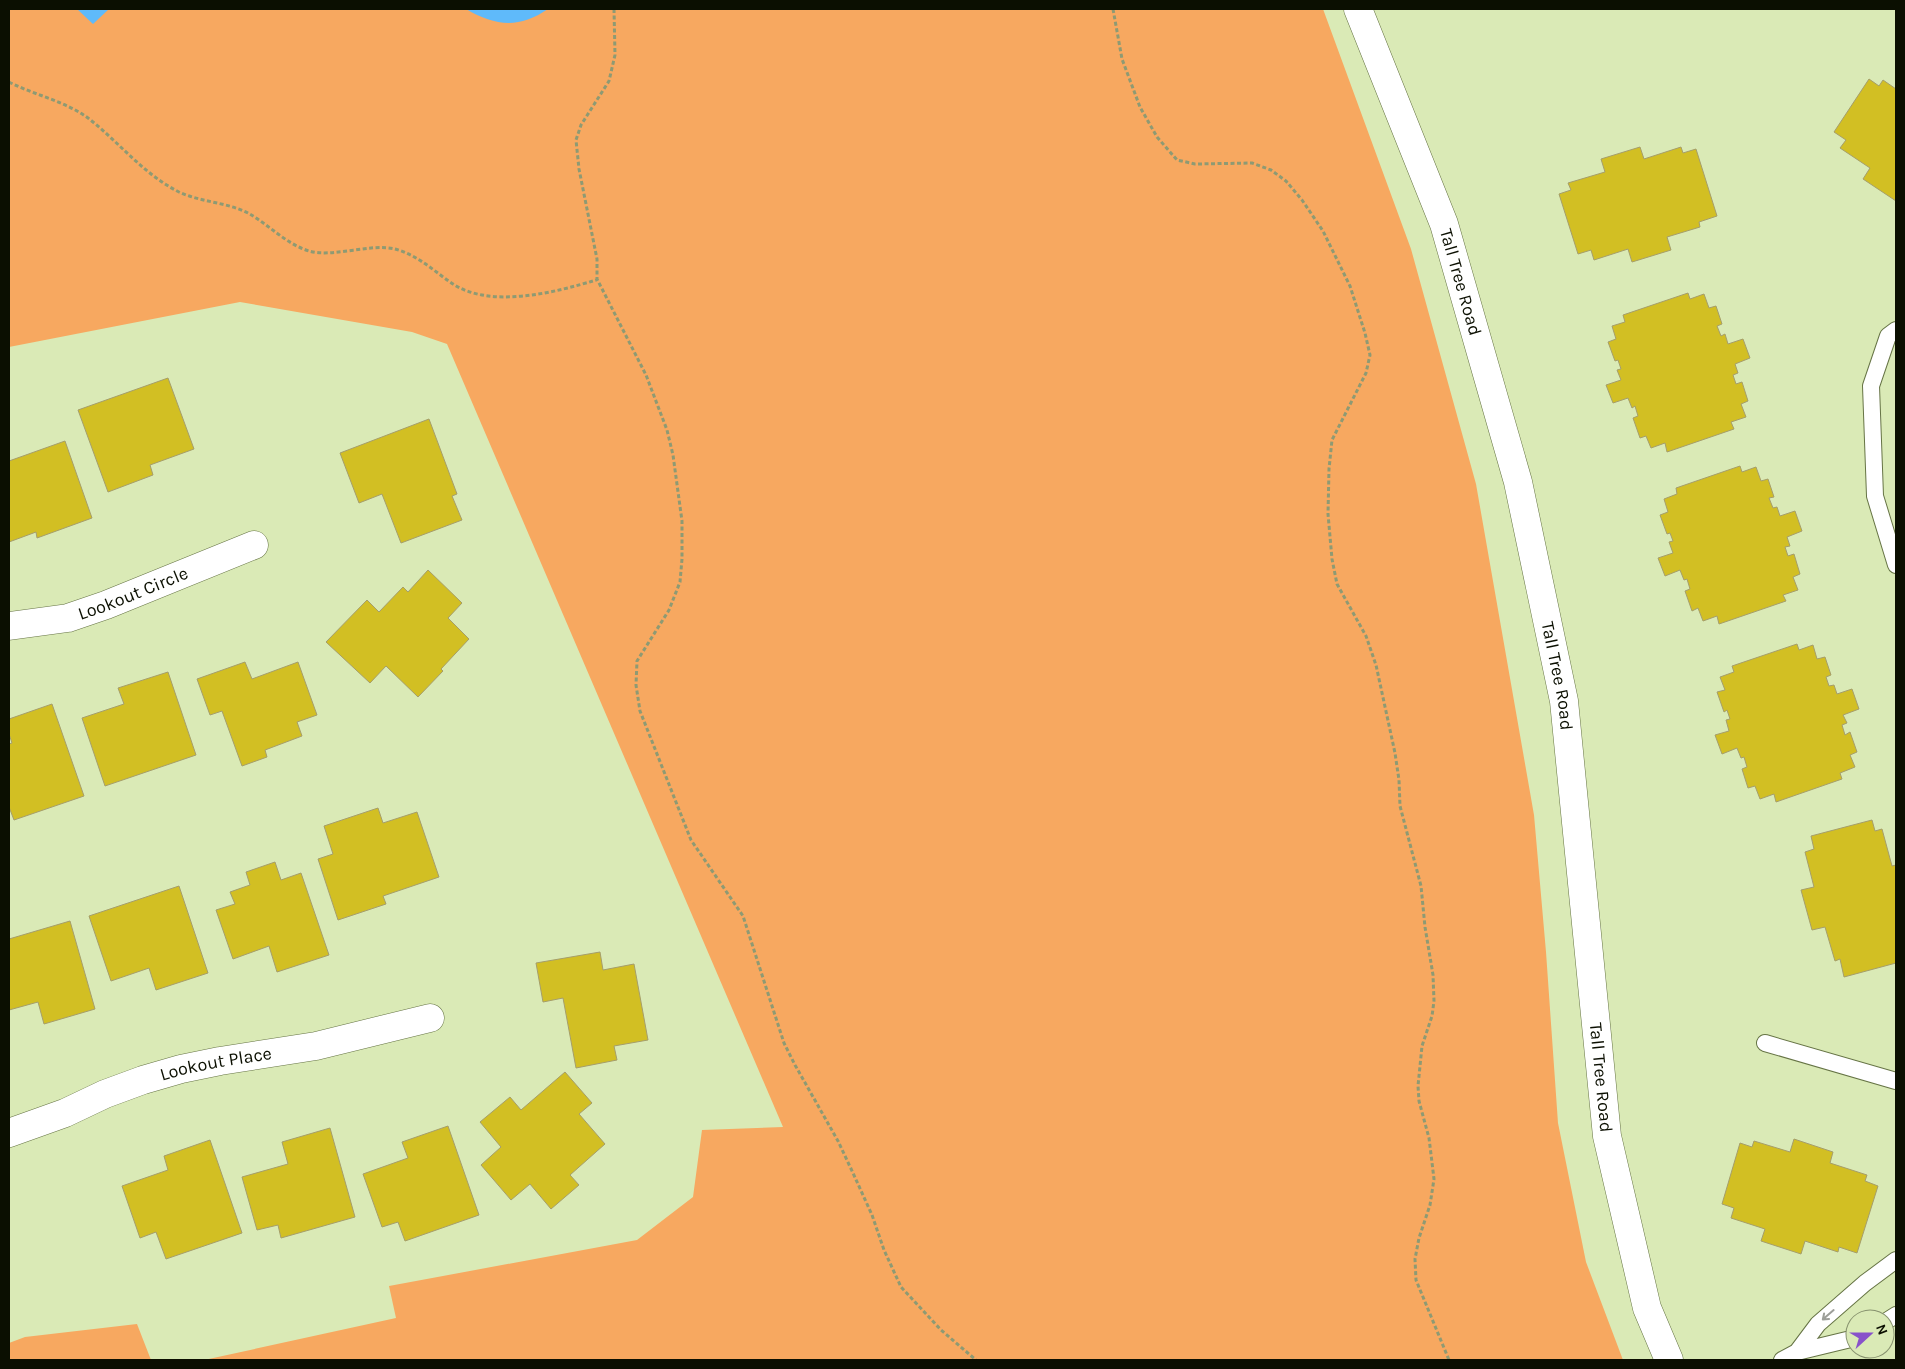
<svg xmlns="http://www.w3.org/2000/svg" width="1905" height="1369" viewBox="0 0 1905 1369" font-family="Karla,sans-serif">
  <style>
    .green { fill: #f7a860 }
    .water { fill: #5fbafa }
    .building { fill: #d2bf23; stroke: #a59e6b }
    .lines { fill: none; stroke-linecap: round; stroke-linejoin: round }
    .lane-casing { stroke: #667445; stroke-width: 18 }
    .street-casing { stroke: #667445; stroke-width: 29 }
    .secondary-casing { stroke: #667445; stroke-width: 29 }
    .path { stroke: #8e9a73; stroke-width: 3; stroke-dasharray: 4 2.5; stroke-linecap: butt }
    .lane { stroke: #fff; stroke-width: 16 }
    .street { stroke: #fff; stroke-width: 28 }
    .secondary { stroke: #fff; stroke-width: 28 }
    .oneway { stroke: #9d9f99 }
    .labels { text-anchor: middle; stroke-width: 4.5; stroke-linejoin: round; paint-order: stroke }
    .street-label { font-size: 18px; fill: #0b0f01; stroke: #daeab6 }
  </style>
  <rect width="100%" height="100%" fill="#daeab6"/>
  <path class="green" d="M9,9H1323L1411,249L1476,484L1534,815L1546,952L1558,1123L1586,1262L1623,1360H204L396,1318L389,1286L637,1240L693,1197L702,1130L783,1127L447,344L412,332L240,302L9,347Z
    M137,1324L151,1360H9V1343L25,1337Z"/>
  <path class="water" d="M77,9H109L93,24Z
    M466,9H548C519,29 495,26 466,9Z"/>
  <path class="building" d="M1869,79L1879,86L1883,80L1896,89V201L1863,179L1870,168L1840,148L1846,140L1834,132Z
    M1640,147L1644,159L1681,147L1683,153L1696,149L1717,216L1699,222L1700,227L1667,237L1671,250L1632,262L1628,249L1594,260L1591,250L1578,254L1559,194L1571,190L1568,183L1605,172L1601,159Z
    M1688,293L1690,299L1704,294L1709,308L1716,306L1722,324L1717,326L1721,336L1725,334L1728,344L1743,339L1750,358L1735,364L1738,373L1733,375L1736,384L1742,382L1748,401L1741,404L1746,417L1731,422L1734,429L1667,452L1665,443L1651,448L1646,436L1640,438L1633,418L1638,416L1635,406L1632,408L1628,398L1613,403L1606,385L1621,380L1617,370L1621,369L1618,360L1615,361L1608,342L1616,339L1612,326L1625,322L1623,315Z
    M168,378L194,449L150,465L153,475L108,492L78,410Z
    M429,419L457,494L452,496L462,520L401,543L382,494L359,503L340,453Z
    M65,441L92,518L37,538L36,532L9,542V461Z
    M1740,466L1742,472L1756,467L1761,481L1768,479L1774,497L1769,498L1773,508L1777,507L1780,516L1795,511L1802,531L1787,537L1790,546L1785,547L1788,556L1794,554L1800,574L1793,577L1798,590L1783,595L1786,601L1719,624L1717,616L1703,621L1698,608L1692,611L1685,591L1690,589L1687,579L1684,580L1680,570L1665,576L1658,558L1673,553L1669,542L1673,541L1670,533L1667,534L1660,515L1668,512L1664,499L1677,494L1676,488Z
    M428,570L462,603L448,618L469,639L441,669L443,671L418,697L386,666L370,683L326,642L367,600L379,612L403,587L408,592Z
    M1797,644L1799,650L1813,645L1817,659L1825,657L1831,675L1826,677L1829,686L1834,685L1837,694L1852,689L1859,709L1843,715L1847,723L1842,725L1845,735L1850,732L1857,752L1850,755L1855,767L1840,773L1842,779L1776,802L1774,794L1760,799L1755,786L1748,788L1742,769L1747,767L1744,757L1741,758L1737,748L1722,754L1715,735L1729,731L1726,720L1730,719L1727,710L1724,712L1717,692L1725,690L1720,677L1734,672L1732,666Z
    M245,662L252,679L298,662L317,715L297,722L302,736L265,750L267,757L242,766L222,711L210,715L197,679Z
    M168,672L196,755L105,786L82,718L124,704L118,688Z
    M52,704L84,796L14,820L9,807V744L12,743L9,734V719Z
    M378,808L383,823L417,812L439,877L383,896L386,904L338,920L318,859L333,854L324,826Z
    M1872,820L1875,831L1882,829L1892,866L1896,865V963L1844,977L1840,959L1835,961L1825,927L1812,930L1801,890L1814,887L1805,852L1814,849L1811,836Z
    M275,862L281,880L301,873L329,955L277,972L269,946L233,959L216,910L235,904L230,892L250,885L246,872Z
    M179,886L208,973L156,990L149,968L111,981L89,916Z
    M70,921L95,1009L44,1024L38,1002L9,1010V939Z
    M600,952L603,970L634,964L648,1040L614,1046L617,1060L576,1068L563,998L543,1002L536,963Z
    M565,1072L592,1103L579,1114L605,1144L570,1175L579,1185L551,1209L530,1184L511,1200L481,1165L501,1147L480,1122L510,1097L521,1110Z
    M448,1126L479,1215L405,1241L398,1222L382,1227L363,1174L408,1158L402,1142Z
    M330,1128L355,1217L281,1238L278,1225L257,1230L242,1177L288,1164L282,1142Z
    M1794,1139L1833,1152L1830,1163L1867,1175L1865,1181L1878,1186L1857,1253L1839,1247L1838,1252L1805,1241L1801,1254L1761,1241L1765,1229L1731,1218L1734,1208L1722,1204L1740,1143L1752,1147L1754,1141L1790,1152Z
    M210,1140L242,1233L166,1259L156,1232L140,1238L122,1186L168,1170L164,1156Z"/>
  <g class="lines">
    <g class="lane-casing">
      <path id="lane" d="M1896,330L1888,336L1871,386L1875,496L1896,565
        M1765,1043L1896,1081
        M1885,1322L1896,1315
        M1797,1352L1818,1324L1865,1283L1896,1260
        M1782,1360L1797,1352L1855,1338"/>
    </g>
    <g class="street-casing">
      <g id="street">
        <path id="s1" d="M9,626L68,618L106,605L254,545"/>
        <path id="s2" d="M9,1133L65,1113L105,1094L143,1080L181,1069L220,1061L316,1046L430,1018"/>
      </g>
    </g>
    <g class="secondary-casing">
      <g id="secondary">
        <path id="s3" d="M1358,9L1444,224L1518,482L1564,701L1607,1136L1647,1308L1669,1360"/>
      </g>
    </g>
    <path class="path" d="M614,9L615,55L609,81L581,125L576,140L579,169L597,259V279L646,375L667,430L673,455L682,521V559L680,582L669,610L637,661L636,685L640,711L691,840L743,916L784,1043L795,1065L838,1141L853,1173L872,1215L884,1250L901,1287L941,1330L976,1360
      M1113,9L1122,59L1140,107L1157,137L1177,160L1195,164L1252,163L1271,170L1286,181L1302,200L1323,231L1350,286L1365,333L1370,355L1366,373L1332,440L1329,469L1328,514L1332,559L1337,584L1366,636L1376,665L1395,753L1399,780L1400,806L1421,886L1425,927L1433,975L1434,1001L1432,1016L1422,1046L1418,1086L1419,1101L1429,1138L1434,1179L1430,1205L1419,1238L1415,1259L1416,1280L1449,1360
      M9,82C34,95 65,101 88,118C119,142 143,174 179,192C200,202 226,202 248,213C268,224 286,244 309,251C333,258 370,243 395,249C418,255 435,272 453,284C491,309 557,292 596,280"/>
    <use href="#lane" class="lane"/>
    <use href="#street" class="street"/>
    <use href="#secondary" class="secondary"/>
  </g>
  <defs><path id="oneway-shaft" d="M-6 0H5M1.5-3L5.5 0L1.5 3" fill="none" stroke-width="1.6" stroke-linecap="round" stroke-linejoin="round" transform="scale(1.25)"/></defs>
  <use class="oneway" href="#oneway-shaft" transform="translate(1828 1315) rotate(139)"/>
  <g class="labels">
    <g class="street-label">
      <text dy="6" stroke="none"><textPath href="#s3" startOffset="292">Tall Tree Road</textPath></text>
      <text dy="6" stroke="none"><textPath href="#s1" startOffset="129">Lookout Circle</textPath></text>
      <text dy="6" stroke="none"><textPath href="#s3" startOffset="698">Tall Tree Road</textPath></text>
      <text dy="6" stroke="none"><textPath href="#s2" startOffset="219">Lookout Place</textPath></text>
      <text dy="6" stroke="none"><textPath href="#s3" startOffset="1102">Tall Tree Road</textPath></text>
    </g>
  </g>
  <rect width="1905" height="1369" fill="none" stroke="#0b0f01" stroke-width="20"/>
  <g transform="translate(1870 1334) rotate(69)"><circle r="24" fill="#daeab6" stroke="#87926e"/>
  <path d="M0-4L9 19L0 12L-9 19Z" fill="#8852ca"/>
  <text y="-8" font-size="14" font-weight="bold" text-anchor="middle" fill="#0b0f01">N</text>
  </g>
</svg>
